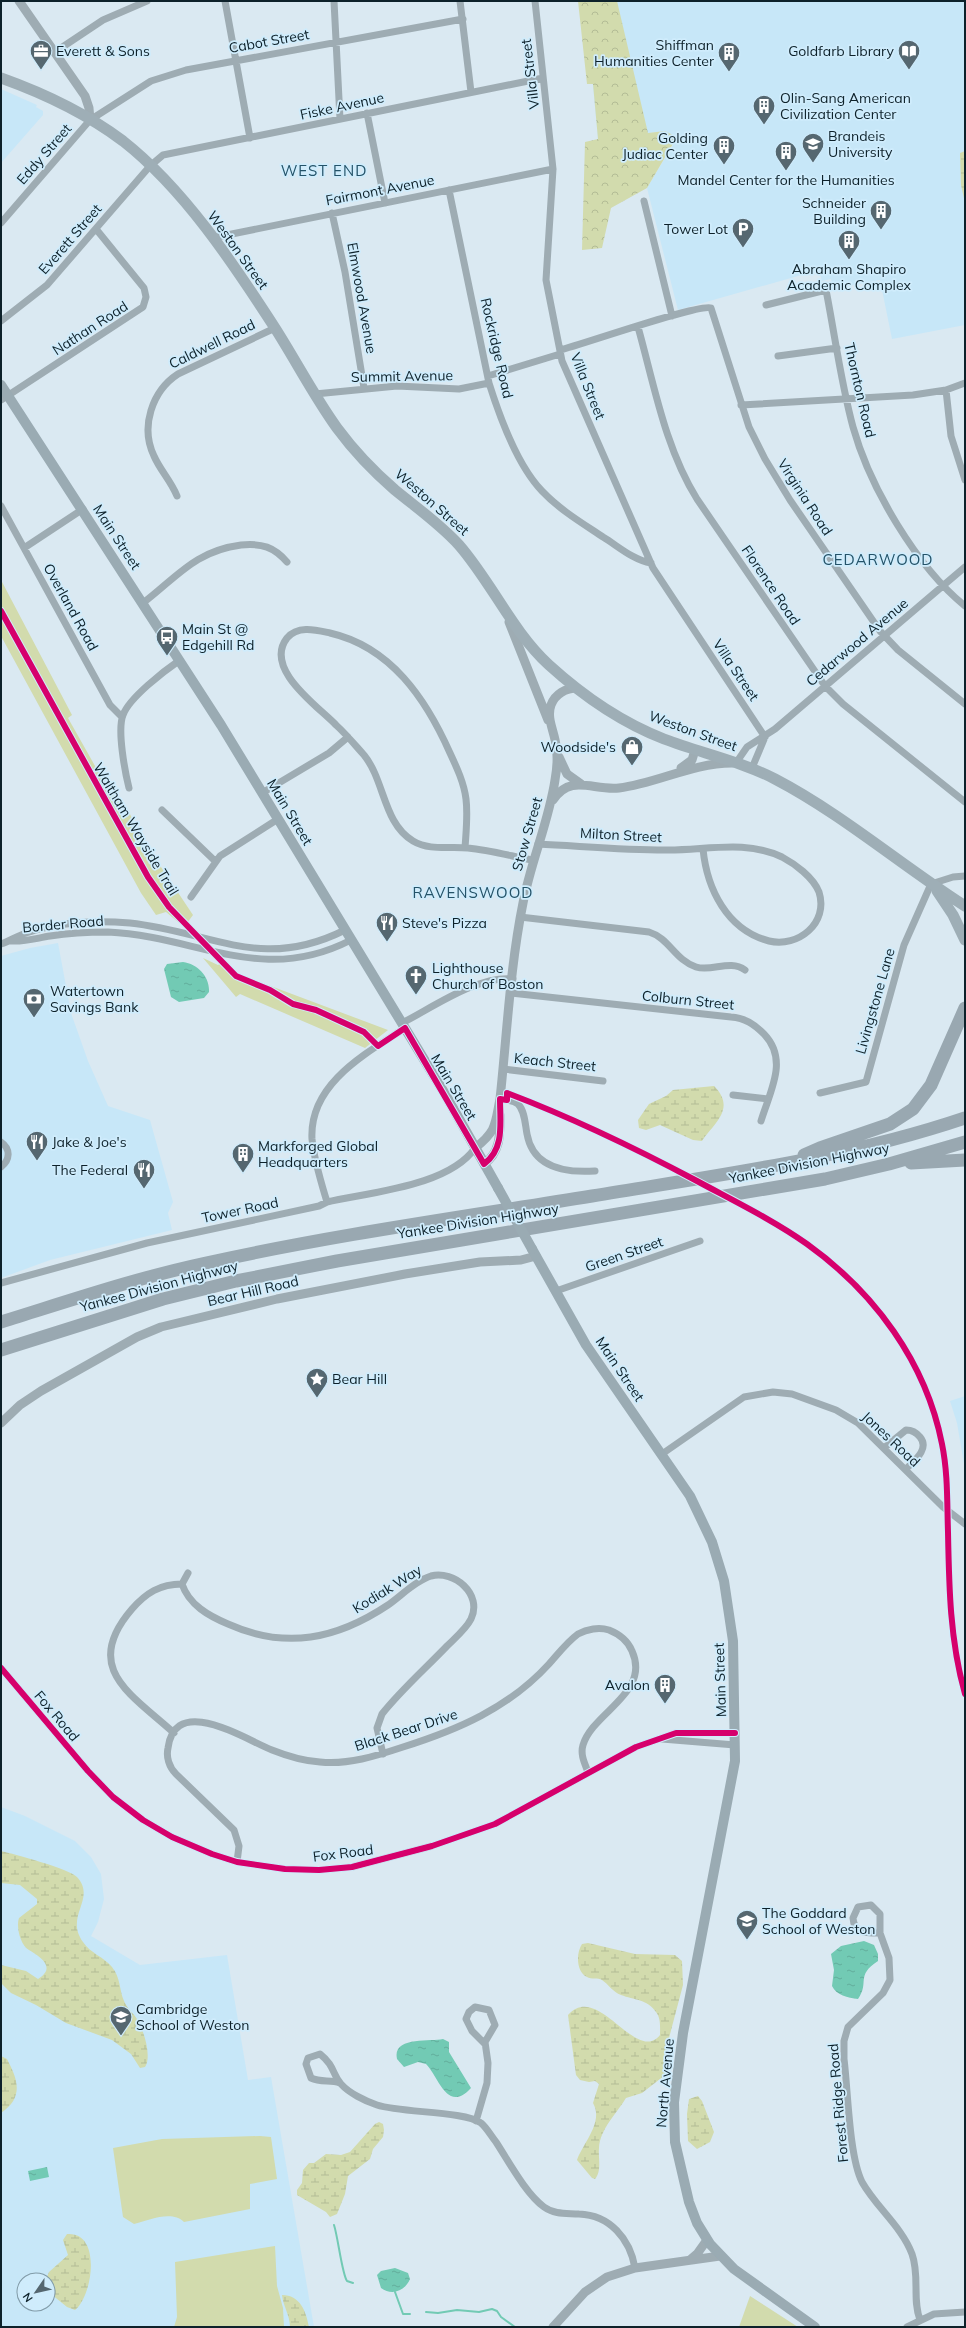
<svg xmlns="http://www.w3.org/2000/svg" width="966" height="2328" viewBox="0 0 966 2328" font-family="Mulish,sans-serif">
  <style>
    .built { fill: #c7e7f8; fill-rule: evenodd }
    .forest { fill: url(#forest-crowns) }
    .wetland { fill: url(#wetland-marsh) }
    .park { fill: #d2dbad }
    .water { fill: url(#water-ripples) }
    .lines { fill: none; stroke-linecap: round; stroke-linejoin: round }
    .stream { stroke: #72cab4; stroke-width: 2 }
    .minor { stroke: #9eacb3; stroke-width: 7 }
    .tertiary { stroke: #9eacb3; stroke-width: 9 }
    .secondary { stroke: #9aabb3; stroke-width: 10 }
    .primary { stroke: #9eaeb6; stroke-width: 11 }
    .motorway { stroke: #99a8b1; stroke-width: 13 }
    .secondary-bridge { stroke: #9aabb3; stroke-width: 10 }
    .cycleway-casing { stroke: #cfecfc; stroke-width: 8 }
    .cycleway { stroke: #d6006c; stroke-width: 6 }
    .labels { text-anchor: middle; stroke-width: 3.5; stroke-linejoin: round; paint-order: stroke }
    .street-label { font-size: 14px; fill: #0d212a; stroke: #cfecfc }
    .poi-label { font-size: 14px; fill: #0d212a; stroke: #cfecfc; text-anchor: start }
    .neighbourhood-label { font-size: 15px; letter-spacing: 1px; fill: #245369; stroke: #cfecfc }
  </style>
  <defs>
    <pattern id="forest-crowns" width="20" height="18" patternUnits="userSpaceOnUse"><rect width="20" height="18" fill="#d2dbad"/><path d="M2 6a3 3 0 1 1 6 0M12 15a3 3 0 1 1 6 0" fill="none" stroke="#b3bc95"/></pattern>
    <pattern id="wetland-marsh" width="20" height="14" patternUnits="userSpaceOnUse"><rect width="20" height="14" fill="#d2dbad"/><path d="M1 5h8M5 5V1M11 12h8M15 12V8" fill="none" stroke="#b3bc95"/></pattern>
    <pattern id="water-ripples" width="26" height="14" patternUnits="userSpaceOnUse"><rect width="26" height="14" fill="#72cab4"/><path d="M2 4q2-2 4 0t4 0M15 11q2-2 4 0t4 0" fill="none" stroke="#62ad9b"/></pattern>
  </defs>
  <rect width="100%" height="100%" fill="#dae9f2"/>
  <path class="built" d="M585,1H965V325L892,339L880,280L833,289L831,279L822,281L819,270L678,310L647,188L677,138L665,131L598,139Z
    M1,89L37,105L36,107L43,111V115L1,163Z
    M58,943L71,1013L88,1061L108,1106L150,1120L173,1202L168,1213L172,1230L50,1260L1,1278V956L30,948Z
    M965,1396V1470L957,1423L950,1401Z
    M1,1807L25,1816L75,1841L91,1857L101,1874L104,1899L98,1922L91,1936L140,1965L227,1955L248,2080L271,2077L314,2327H1ZM24,2280H48V2304H24Z"/>
  <path class="forest" d="M578,1H617L648,133L665,131L677,137L647,188L611,208L602,248L582,250L585,142L598,139L593,84H587Z"/>
  <path class="wetland" d="M965,151V203L961,185L960,153Z
    M714,1086C737,1109 713,1124 702,1141L693,1140L660,1125L646,1130L639,1128L638,1120L649,1104L666,1096L673,1090Z
    M1,1851C14,1854 70,1869 77,1877C97,1899 64,1916 83,1942C90,1953 104,1957 112,1967C121,1978 119,1990 124,2001C127,2009 135,2014 138,2021C144,2031 152,2057 145,2067L140,2068L131,2054L112,2040L66,2023L36,2005L11,1993L1,1983V1965L26,1971L38,1979C57,1967 40,1957 29,1950C20,1945 16,1926 19,1918L37,1904V1899L20,1885L1,1883Z
    M588,1943L635,1954L675,1955L682,1961L683,1985L669,2038V2072L642,2093L626,2098C617,2113 600,2129 599,2148C598,2157 602,2171 595,2179L592,2178L577,2160C583,2143 604,2122 593,2103L599,2084L595,2081L589,2082L580,2080L576,2075L568,2015C598,1981 636,2065 660,2035C660,2027 661,2018 656,2012C647,1999 634,2000 621,1995C613,1992 608,1984 602,1980C598,1977 591,1980 587,1977C576,1972 576,1953 582,1944Z
    M1,2056L7,2059C18,2080 24,2097 1,2113Z
    M698,2096L702,2101L714,2132L710,2142L697,2149L688,2141L687,2114L689,2099Z
    M379,2122L383,2124L384,2130L383,2137L373,2149L370,2159L348,2176L345,2194L337,2214L330,2217L326,2212L297,2195V2190L302,2183L303,2170L309,2163H314L326,2154L341,2155L350,2152L375,2124Z
    M67,2234C102,2231 93,2296 75,2310L67,2307L51,2294L46,2279L49,2272L68,2255L63,2240Z
    M282,2295C300,2295 306,2311 309,2327H290C290,2315 283,2306 282,2295Z"/>
  <path class="park" d="M1,580L72,715L68,718L99,773L115,797L127,808L141,837L193,915L184,927L166,912L156,915L141,893L1,636Z
    M203,958L218,965L223,962L236,973L388,1030L365,1048L240,994L236,997Z
    M260,2136L271,2137L277,2179L250,2184V2209L184,2222C172,2210 149,2220 134,2224L123,2217L113,2148L162,2139Z
    M275,2246L277,2286L283,2308L284,2327H174L177,2317L175,2262Z
    M750,2296L798,2327H739Z"/>
  <path class="water" d="M183,962C198,964 210,977 209,992L204,998L179,1002L171,997L164,969L167,964Z
    M864,1941L874,1945L878,1954V1961C855,1976 870,1982 858,1999C848,1998 836,1995 832,1986L834,1970L831,1954L841,1946Z
    M443,2039L449,2042V2052L471,2088C447,2114 439,2077 426,2064L418,2062L404,2067L397,2059C392,2036 430,2042 443,2039Z
    M47,2167L49,2177L30,2181L28,2171Z
    M395,2268L408,2273L410,2279C405,2291 392,2296 381,2288L377,2275L381,2271Z"/>
  <g class="lines">
    <path class="stream" d="M334,2225C338,2237 342,2274 347,2281L353,2283
      M395,2292L403,2314H410
      M426,2312L438,2313L457,2310L479,2312L492,2309L497,2311L501,2317L515,2327"/>
    <path class="minor" d="M225,1L250,138
      M334,1L340,119
      M460,1L471,92
      M535,1L553,169L546,280L562,361L653,568L765,737
      M55,52L103,20L147,1
      M367,113L385,203
      M449,190L489,383C500,418 517,465 542,491C560,510 582,523 603,537C618,546 633,560 651,563
      M644,201L672,316
      M332,213L345,272L364,388
      M1,223L90,120L151,81L186,70L463,19
      M212,238L553,169
      M766,305L826,290C835,336 841,383 853,427C870,488 917,567 965,606
      M1,321L47,285L150,166L163,155L543,78
      M638,327C654,384 665,448 697,499L825,686L843,704L965,802
      M560,350C581,345 700,303 711,308L749,427L765,459L790,500L880,631L898,650L965,704
      M778,356L837,348
      M488,376L560,354
      M946,390L951,436L965,480
      M315,394L397,386L459,389L489,383
      M1,400L143,307L146,297L144,288L96,229
      M741,405L913,395L946,390L965,383
      M177,496C171,481 160,470 154,456C140,427 152,391 178,374L275,328
      M1,506L110,705L122,717
      M24,548L83,509
      M143,603C177,577 195,551 241,545C262,543 274,547 287,562
      M736,763L747,747L775,729L965,567
      M752,768L765,737
      M129,788C125,772 117,730 123,715C129,698 164,671 180,660
      M262,793L329,753L348,737
      M162,810L215,861
      M538,844C580,846 622,850 665,850C703,851 745,839 782,857C795,864 813,877 819,892C829,923 798,948 769,941C727,930 707,889 703,849
      M465,848C466,832 468,815 466,799C464,783 457,768 450,753C426,699 391,647 330,633C316,630 298,625 287,638C263,669 319,707 336,725C346,734 355,745 364,755C385,781 383,823 413,841C430,851 449,846 468,848C489,850 511,856 532,860
      M191,897L220,856L278,819
      M520,917L649,932C669,938 675,960 696,967C712,972 730,959 745,970
      M11,941C25,942 37,938 50,936C69,933 88,932 108,932C197,936 262,986 351,940
      M1,944C10,941 17,936 26,933C58,922 96,920 130,923C213,932 261,972 345,930
      M511,993L731,1017C745,1018 754,1024 764,1034C789,1060 770,1091 761,1121
      M402,1023C432,1008 478,975 513,979
      M503,1069L603,1081
      M820,1093L866,1082L904,945L931,884L953,877L965,876
      M733,1095L768,1099
      M500,1099C506,1100 513,1100 518,1104C525,1111 525,1124 527,1134C533,1168 565,1173 595,1171
      M1,1142C11,1149 10,1160 1,1167
      M327,1202C321,1182 314,1160 312,1139C309,1084 365,1054 405,1028
      M1,1283L147,1243L319,1206L327,1202C371,1192 449,1186 475,1148
      M556,1291L700,1241
      M884,1448L906,1430C912,1430 916,1432 920,1437C930,1449 914,1461 906,1469
      M662,1454L744,1397L773,1392L792,1394L836,1410L858,1423L943,1507L965,1524
      M182,1584C189,1605 209,1616 228,1624C286,1650 337,1639 388,1605C401,1596 415,1581 431,1576C454,1570 483,1594 471,1619C466,1629 455,1638 447,1646C426,1668 401,1690 382,1714L377,1728L383,1754
      M1,1668L88,1771L113,1797L143,1820L172,1837L212,1854L237,1862L285,1869L319,1870L352,1867L432,1846L495,1824L636,1747L676,1733H735
      M174,1733C131,1694 81,1668 132,1609C146,1593 160,1584 182,1584L188,1573
      M662,1739L735,1745
      M237,1862L239,1846L234,1830L176,1774C169,1767 166,1757 168,1748C175,1693 246,1740 272,1750C287,1756 303,1761 320,1762C348,1765 376,1756 403,1747C457,1730 509,1708 549,1664C558,1654 567,1642 578,1634C587,1629 599,1627 609,1630C619,1634 628,1641 632,1651C651,1693 593,1712 583,1745C580,1755 585,1764 588,1772
      M880,1933C867,1933 854,1934 853,1918L858,1907L871,1905L880,1914V1933L889,1958L890,1980L883,1993L848,2027L844,2041V2059C848,2090 849,2156 862,2182C876,2207 902,2227 912,2254C920,2276 912,2299 920,2320
      M340,2083C331,2079 321,2083 311,2078L306,2064L308,2058L320,2054C335,2066 332,2074 341,2084C349,2093 365,2101 377,2105C402,2113 464,2111 481,2123C487,2128 491,2136 496,2142C509,2162 526,2194 544,2207C555,2215 567,2213 579,2214C610,2215 630,2239 635,2268
      M476,2121L487,2083L488,2063L485,2042L495,2025L489,2010L475,2007L469,2012L466,2019L472,2031L485,2044
      M907,2327L934,2314L965,2312"/>
    <path class="tertiary" d="M19,1L85,96L89,108L90,120
      M509,622L548,720
      M559,757L567,774L581,784
      M681,768L692,760L695,750
      M553,800C571,773 593,791 619,788C658,783 692,763 732,763
      M475,1148C497,1131 495,1124 500,1099C507,1034 510,967 523,903C531,861 549,821 555,780C557,769 558,757 556,746C555,732 546,719 551,705C555,694 566,688 577,688
      M484,1164C501,1152 500,1133 500,1115
      M1,1423L20,1405L41,1391L137,1337L161,1327L277,1299L405,1274L480,1262L521,1260L536,1256
      M690,2260L697,2254L707,2240
      M553,2327L585,2292L607,2277L635,2268L720,2256"/>
    <path class="secondary" d="M1,385L221,725L445,1094L498,1188
      M532,1249L586,1345L690,1496L712,1542L724,1581L733,1641L735,1761L683,2033L674,2102L675,2142L689,2202L697,2223L710,2244L734,2269L815,2327"/>
    <path class="primary" d="M1,78C43,93 87,114 123,141C184,189 233,263 275,328C296,361 314,396 337,428C354,451 373,471 395,490C417,508 440,524 459,545C492,583 512,631 549,665C582,695 623,723 664,739C701,753 740,761 775,779C842,814 901,865 965,906
      M937,891L953,915L965,940"/>
    <path class="motorway" d="M804,1155L820,1148L890,1124L913,1109L931,1085L965,1008
      M911,1163L965,1160
      M1,1322C69,1301 136,1278 206,1263C333,1235 463,1217 592,1196C717,1175 844,1159 965,1118
      M1,1350L163,1299L236,1281L337,1261L825,1179L889,1164L965,1142"/>
    <path class="secondary-bridge" d="M498,1188L532,1249"/>
    <g class="cycleway-casing">
      <path id="cycleway" d="M1,611L148,877L169,907L236,976L270,990L293,1004L316,1010L364,1032L378,1046L405,1028L484,1164C505,1149 500,1122 500,1099
        M500,1099L507,1100V1093C573,1118 635,1148 697,1181C734,1201 773,1220 807,1244C874,1292 926,1362 942,1444C948,1473 947,1503 948,1532C949,1587 950,1641 965,1694
        M1,1668L88,1771L113,1797L143,1820L172,1837L212,1854L237,1862L285,1869L319,1870L352,1867L432,1846L495,1824L636,1747L676,1733H735"/>
    </g>
    <use href="#cycleway" class="cycleway"/>
  </g>
  <defs>
    <g id="office-pin" transform="scale(1.15)"><path d="M0 17L-7.5 6A9.5 9.5 0 1 1 7.5 6Z" fill="#556770" stroke="#cfecfc"/><path d="M-6-3h4V-5.5h4V-3h4V5H-6ZM-1-4.5V-3h2v-1.5ZM-6 0V1H6V0Z" fill="#fff"/></g>
    <g id="library-pin" transform="scale(1.15)"><path d="M0 17L-7.5 6A9.5 9.5 0 1 1 7.5 6Z" fill="#556770" stroke="#cfecfc"/><path d="M-6-4Q-3-5.5-.7-3.5V5Q-3 3-6 4ZM6-4Q3-5.5 .7-3.5V5Q3 3 6 4Z" fill="#fff"/></g>
    <g id="building-pin" transform="scale(1.15)"><path d="M0 17L-7.5 6A9.5 9.5 0 1 1 7.5 6Z" fill="#556770" stroke="#cfecfc"/><path d="M-4-6H4V6H1V3H-1V6H-4ZM-2.5-4.3h1.7v1.8h-1.7ZM.8-4.3h1.7v1.8H.8ZM-2.5-1h1.7V.8h-1.7ZM.8-1h1.7V.8H.8Z" fill="#fff"/></g>
    <g id="university-pin" transform="scale(1.15)"><path d="M0 17L-7.5 6A9.5 9.5 0 1 1 7.5 6Z" fill="#556770" stroke="#cfecfc"/><path d="M0-5L7-2L0 1L-7-2ZM-4 1L0 2.5L4 1V4Q0 6-4 4Z" fill="#fff"/></g>
    <g id="parking-pin" transform="scale(1.15)"><path d="M0 17L-7.5 6A9.5 9.5 0 1 1 7.5 6Z" fill="#556770" stroke="#cfecfc"/><path d="M-3.5-5.5H1a3.5 3.5 0 0 1 0 7H-1V5.5H-3.5ZM-1-3.4V-.6H.8a1.4 1.4 0 0 0 0-2.8Z" fill="#fff"/></g>
    <g id="bus-pin" transform="scale(1.15)"><path d="M0 17L-7.5 6A9.5 9.5 0 1 1 7.5 6Z" fill="#556770" stroke="#cfecfc"/><path d="M-5-6H5V4H4V6H2V4H-2V6H-4V4H-5ZM-3.5-4V0h7V-4ZM-3.5 1.2v1.5H-2V1.2ZM2 1.2v1.5H3.5V1.2Z" fill="#fff"/></g>
    <g id="shop-pin" transform="scale(1.15)"><path d="M0 17L-7.5 6A9.5 9.5 0 1 1 7.5 6Z" fill="#556770" stroke="#cfecfc"/><path d="M-5-2.5h2.3a2.7 3.5 0 0 1 5.4 0H5L5.5 6h-11ZM-1.5-2.5h3a1.5 2.3 0 0 0-3 0Z" fill="#fff"/></g>
    <g id="restaurant-pin" transform="scale(1.15)"><path d="M0 17L-7.5 6A9.5 9.5 0 1 1 7.5 6Z" fill="#556770" stroke="#cfecfc"/><path d="M-5-6h1v4h1v-4h1v4h1v-4h1v5L-1.5 .5V6h-2V.5L-5-1ZM5-6V6H3V1.5H1.5Q1.5-4 5-6Z" fill="#fff"/></g>
    <g id="church-pin" transform="scale(1.15)"><path d="M0 17L-7.5 6A9.5 9.5 0 1 1 7.5 6Z" fill="#556770" stroke="#cfecfc"/><path d="M-1.2-6h2.4v3.5h3.3v2.4h-3.3V6h-2.4V-.1h-3.3v-2.4h3.3Z" fill="#fff"/></g>
    <g id="bank-pin" transform="scale(1.15)"><path d="M0 17L-7.5 6A9.5 9.5 0 1 1 7.5 6Z" fill="#556770" stroke="#cfecfc"/><path d="M-6-4H6V4H-6ZM0-2.3a2.3 2.3 0 1 0 0 4.6a2.3 2.3 0 1 0 0-4.6Z" fill="#fff"/></g>
    <g id="sight-pin" transform="scale(1.15)"><path d="M0 17L-7.5 6A9.5 9.5 0 1 1 7.5 6Z" fill="#556770" stroke="#cfecfc"/><path d="M0-6L1.8-2.2L6-1.7L2.9 1.2L3.7 5.4L0 3.3L-3.7 5.4L-2.9 1.2L-6-1.7L-1.8-2.2Z" fill="#fff"/></g>
    <g id="school-pin" transform="scale(1.15)"><path d="M0 17L-7.5 6A9.5 9.5 0 1 1 7.5 6Z" fill="#556770" stroke="#cfecfc"/><path d="M0-5L7-2L0 1L-7-2ZM-4 1L0 2.5L4 1V4Q0 6-4 4Z" fill="#fff"/></g>
  </defs>
  <g fill-rule="evenodd">
    <use href="#office-pin" x="41" y="51"/>
    <use href="#library-pin" x="909" y="51"/>
    <use href="#building-pin" x="729" y="53"/>
    <use href="#building-pin" x="764" y="106"/>
    <use href="#university-pin" x="813" y="144"/>
    <use href="#building-pin" x="724" y="146"/>
    <use href="#building-pin" x="786" y="152"/>
    <use href="#building-pin" x="881" y="211"/>
    <use href="#parking-pin" x="743" y="229"/>
    <use href="#building-pin" x="849" y="241"/>
    <use href="#bus-pin" x="167" y="637"/>
    <use href="#shop-pin" x="632" y="747"/>
    <use href="#restaurant-pin" x="387" y="923"/>
    <use href="#church-pin" x="416" y="976"/>
    <use href="#bank-pin" x="34" y="999"/>
    <use href="#restaurant-pin" x="37" y="1142"/>
    <use href="#building-pin" x="243" y="1154"/>
    <use href="#restaurant-pin" x="144" y="1170"/>
    <use href="#sight-pin" x="317" y="1379"/>
    <use href="#building-pin" x="665" y="1685"/>
    <use href="#school-pin" x="747" y="1921"/>
    <use href="#school-pin" x="121" y="2017"/>
  </g>
  <g class="labels">
    <g class="street-label">
      <text transform="translate(269 41) rotate(-10)" y="5">Cabot Street</text>
      <text transform="translate(530 74) rotate(-97)" y="5">Villa Street</text>
      <text transform="translate(342 106) rotate(-12)" y="5">Fiske Avenue</text>
      <text transform="translate(44 154) rotate(-49)" y="5">Eddy Street</text>
      <text transform="translate(380 190) rotate(-11)" y="5">Fairmont Avenue</text>
      <text transform="translate(70 239) rotate(-49)" y="5">Everett Street</text>
      <text transform="translate(238 250) rotate(54)" y="5">Weston Street</text>
      <text transform="translate(362 298) rotate(80)" y="5">Elmwood Avenue</text>
      <text transform="translate(90 328) rotate(-33)" y="5">Nathan Road</text>
      <text transform="translate(212 344) rotate(-26)" y="5">Caldwell Road</text>
      <text transform="translate(497 348) rotate(77)" y="5">Rockridge Road</text>
      <text transform="translate(402 376) rotate(-1)" y="5">Summit Avenue</text>
      <text transform="translate(588 386) rotate(68)" y="5">Villa Street</text>
      <text transform="translate(860 390) rotate(77)" y="5">Thornton Road</text>
      <text transform="translate(805 497) rotate(57)" y="5">Virginia Road</text>
      <text transform="translate(432 502) rotate(41)" y="5">Weston Street</text>
      <text transform="translate(117 537) rotate(57)" y="5">Main Street</text>
      <text transform="translate(771 585) rotate(56)" y="5">Florence Road</text>
      <text transform="translate(71 607) rotate(61)" y="5">Overland Road</text>
      <text transform="translate(857 642) rotate(-40)" y="5">Cedarwood Avenue</text>
      <text transform="translate(736 670) rotate(56)" y="5">Villa Street</text>
      <text transform="translate(693 731) rotate(20)" y="5">Weston Street</text>
      <text transform="translate(290 812) rotate(59)" y="5">Main Street</text>
      <text transform="translate(136 829) rotate(59)" y="5">Waltham Wayside Trail</text>
      <text transform="translate(527 834) rotate(-74)" y="5">Stow Street</text>
      <text transform="translate(621 835) rotate(3)" y="5">Milton Street</text>
      <text transform="translate(63 924) rotate(-5)" y="5">Border Road</text>
      <text transform="translate(688 1000) rotate(6)" y="5">Colburn Street</text>
      <text transform="translate(875 1001) rotate(-74)" y="5">Livingstone Lane</text>
      <text transform="translate(555 1062) rotate(6)" y="5">Keach Street</text>
      <text transform="translate(454 1087) rotate(59)" y="5">Main Street</text>
      <text transform="translate(809 1163) rotate(-11)" y="5">Yankee Division Highway</text>
      <text transform="translate(240 1210) rotate(-12)" y="5">Tower Road</text>
      <text transform="translate(478 1221) rotate(-9)" y="5">Yankee Division Highway</text>
      <text transform="translate(624 1254) rotate(-19)" y="5">Green Street</text>
      <text transform="translate(159 1286) rotate(-15)" y="5">Yankee Division Highway</text>
      <text transform="translate(253 1291) rotate(-13)" y="5">Bear Hill Road</text>
      <text transform="translate(620 1369) rotate(56)" y="5">Main Street</text>
      <text transform="translate(891 1439) rotate(43)" y="5">Jones Road</text>
      <text transform="translate(387 1589) rotate(-32)" y="5">Kodiak Way</text>
      <text transform="translate(720 1680) rotate(-92)" y="5">Main Street</text>
      <text transform="translate(57 1716) rotate(50)" y="5">Fox Road</text>
      <text transform="translate(406 1730) rotate(-18)" y="5">Black Bear Drive</text>
      <text transform="translate(343 1853) rotate(-7)" y="5">Fox Road</text>
      <text transform="translate(665 2083) rotate(-85)" y="5">North Avenue</text>
      <text transform="translate(838 2103) rotate(-95)" y="5">Forest Ridge Road</text>
    </g>
    <g class="poi-label">
      <text x="714" y="50" text-anchor="end">Shiffman<tspan x="714" dy="16">Humanities Center</tspan></text>
      <text x="56" y="56">Everett &amp; Sons</text>
      <text x="894" y="56" text-anchor="end">Goldfarb Library</text>
      <text x="780" y="103">Olin-Sang American<tspan x="780" dy="16">Civilization Center</tspan></text>
      <text x="828" y="141">Brandeis<tspan x="828" dy="16">University</tspan></text>
      <text x="708" y="143" text-anchor="end">Golding<tspan x="708" dy="16">Judiac Center</tspan></text>
      <text x="786" y="185" text-anchor="middle">Mandel Center for the Humanities</text>
      <text x="866" y="208" text-anchor="end">Schneider<tspan x="866" dy="16">Building</tspan></text>
      <text x="728" y="234" text-anchor="end">Tower Lot</text>
      <text x="849" y="274" text-anchor="middle">Abraham Shapiro<tspan x="849" dy="16">Academic Complex</tspan></text>
      <text x="182" y="634">Main St @<tspan x="182" dy="16">Edgehill Rd</tspan></text>
      <text x="616" y="752" text-anchor="end">Woodside's</text>
      <text x="402" y="928">Steve's Pizza</text>
      <text x="432" y="973">Lighthouse<tspan x="432" dy="16">Church of Boston</tspan></text>
      <text x="50" y="996">Watertown<tspan x="50" dy="16">Savings Bank</tspan></text>
      <text x="52" y="1147">Jake &amp; Joe's</text>
      <text x="258" y="1151">Markforged Global<tspan x="258" dy="16">Headquarters</tspan></text>
      <text x="128" y="1175" text-anchor="end">The Federal</text>
      <text x="332" y="1384">Bear Hill</text>
      <text x="650" y="1690" text-anchor="end">Avalon</text>
      <text x="762" y="1918">The Goddard<tspan x="762" dy="16">School of Weston</tspan></text>
      <text x="136" y="2014">Cambridge<tspan x="136" dy="16">School of Weston</tspan></text>
    </g>
    <g class="neighbourhood-label">
      <text x="324" y="176">WEST END</text>
      <text x="878" y="565">CEDARWOOD</text>
      <text x="473" y="898">RAVENSWOOD</text>
    </g>
  </g>
  <rect width="966" height="2328" fill="none" stroke="#0d212a" stroke-width="4"/>
  <g transform="translate(36 2292) rotate(236)"><circle r="19" fill="#cfecfc" stroke="#819ba8"/>
  <path d="M0-3L7 15L0 10L-7 15Z" fill="#556770"/>
  <text y="-6" font-size="11" font-weight="bold" text-anchor="middle" fill="#0d212a">N</text>
  </g>
</svg>
